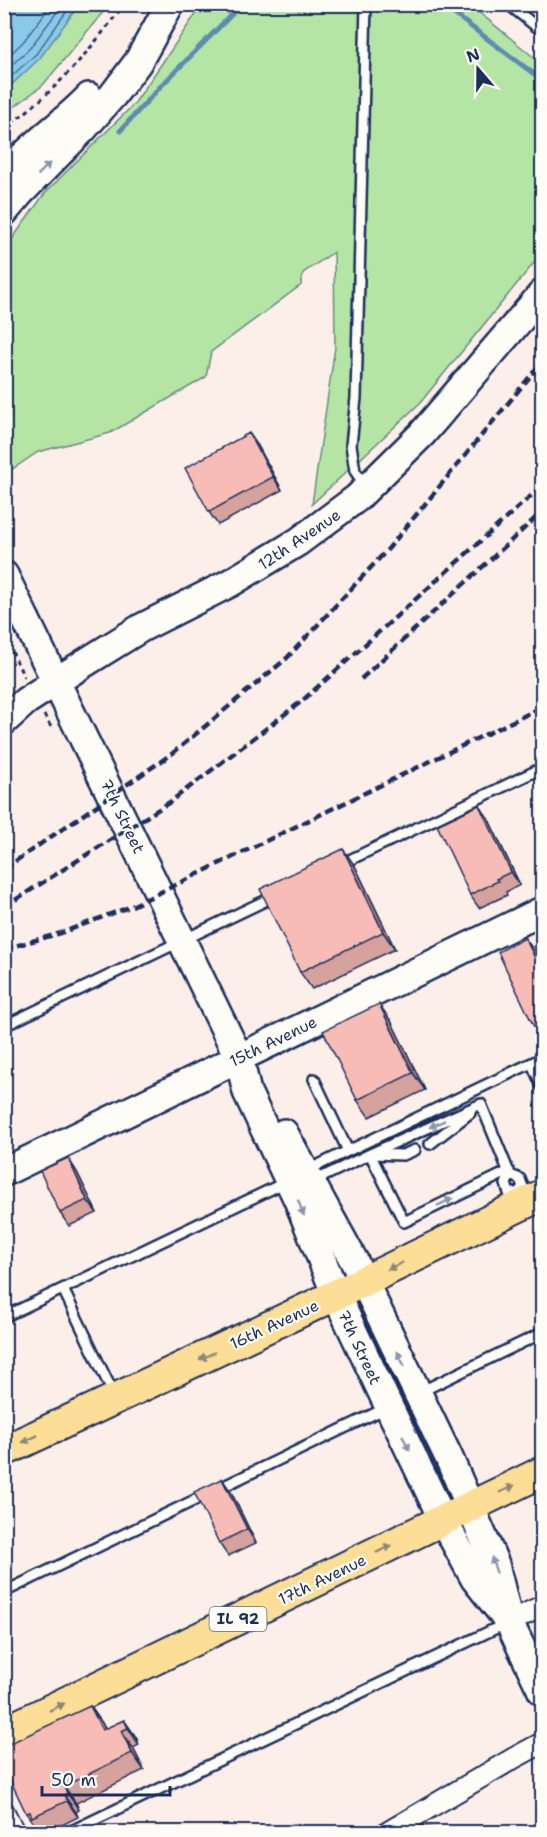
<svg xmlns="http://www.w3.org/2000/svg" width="547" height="1837" viewBox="0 0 547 1837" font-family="'Shantell Sans',sans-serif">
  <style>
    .green { fill: #b5e5a5; stroke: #688a82; stroke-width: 1.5 }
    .water { fill: #89c9ea; stroke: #5d8bb2; stroke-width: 1.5 }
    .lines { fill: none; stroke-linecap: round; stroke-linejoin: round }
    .shore { stroke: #476d96; stroke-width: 1.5 }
    .stream { stroke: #5d8bb2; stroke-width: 5 }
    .lane-casing { stroke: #1b2f5e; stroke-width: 14 }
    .street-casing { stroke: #1b2f5e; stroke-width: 24 }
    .secondary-casing { stroke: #1b2f5e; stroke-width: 32 }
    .primary-casing { stroke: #1b2f5e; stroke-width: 34 }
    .path { stroke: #1b2f5e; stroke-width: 3; stroke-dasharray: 4.5 4.5; stroke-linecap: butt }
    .lane { stroke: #fdfcf7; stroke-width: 9 }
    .street { stroke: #fdfcf7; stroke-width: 20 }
    .secondary { stroke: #fdfcf7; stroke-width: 27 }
    .primary { stroke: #fcde96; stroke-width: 30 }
    .rail { stroke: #1b2f5e; stroke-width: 4.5; stroke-dasharray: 9 4.5; stroke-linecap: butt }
    .wall { fill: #d5a29d; stroke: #1b2f5e; stroke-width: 1.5 }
    .shaded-wall { fill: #ae847f; stroke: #1b2f5e; stroke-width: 1.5 }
    .building { fill: #f8bcb6; stroke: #1b2f5e; stroke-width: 1.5 }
    .oneway { fill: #8c96aa }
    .oneway2 { fill: #8c867a }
    .labels { text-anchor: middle; stroke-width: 4.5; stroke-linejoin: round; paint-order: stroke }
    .shield { fill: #fdfcf7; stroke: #5f6c8c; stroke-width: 1.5 }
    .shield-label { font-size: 15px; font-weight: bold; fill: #1b2f5e }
    .street-label { font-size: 16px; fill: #1b2f5e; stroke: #fdfcf7 }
  </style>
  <rect width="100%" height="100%" fill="#fcefea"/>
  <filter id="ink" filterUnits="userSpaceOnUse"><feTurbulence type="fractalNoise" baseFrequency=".0167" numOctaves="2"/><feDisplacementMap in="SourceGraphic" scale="12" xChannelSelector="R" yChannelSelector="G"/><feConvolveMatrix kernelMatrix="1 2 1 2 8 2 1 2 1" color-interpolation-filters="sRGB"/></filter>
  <g filter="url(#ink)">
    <path class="green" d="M5,5H109L43,85L5,114Z
      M202,5H470L542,64V253L420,403L312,504L335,347L334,252L303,273L301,285L211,352L206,377L110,433L38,452L5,474V249L45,193L134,104Z
      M419,1826L461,1831L458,1832H408Z"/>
    <path class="water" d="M5,4L79,5L40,58L5,91Z"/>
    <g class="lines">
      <path class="shore" d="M4,60L23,42L52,4
        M4,72L30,48L63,4
        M4,83L36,54L72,4"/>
      <path class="stream" d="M441,4L542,80
        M120,131L160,87L242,4"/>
      <g class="lane-casing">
        <path id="lane" d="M508,4L542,31
          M366,487L355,471L351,445L356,398L366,4
          M339,865L542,768
          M4,1026L275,896
          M532,1064L542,1086
          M314,1079L348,1151
          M430,1144L470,1113
          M306,1171L542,1058
          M509,1171L404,1222L370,1154L481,1104L510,1175L520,1179L523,1187L518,1193
          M510,1175L506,1184L509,1193H518
          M314,1181L370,1154L403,1155L415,1150
          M63,1289L114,1395
          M4,1317L286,1182
          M420,1392L542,1333
          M4,1592L386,1408
          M69,1832L507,1623"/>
      </g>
      <g class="street-casing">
        <path id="street" d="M509,1622L542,1606
          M4,1812L14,1832
          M388,1832L514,1758L542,1743"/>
      </g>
      <g class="secondary-casing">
        <path id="secondary" d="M4,176C28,147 62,125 89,97
          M4,212L20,193L84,128L113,95L138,62L170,4
          M4,575L239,1058L247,1092L298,1200L336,1295L389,1407L443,1520L475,1579L509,1622
          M4,721L26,701L83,664L141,628L230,583L298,542L357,498L422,434L542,294
          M284,1133L354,1261L449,1458L495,1564L509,1622L542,1691
          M4,1172L542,911"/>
      </g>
      <g class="primary-casing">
        <path id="primary" d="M4,1451L323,1301L542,1195
          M4,1732L542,1472"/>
      </g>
      <path class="path" d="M4,128C52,96 90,51 124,4
        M4,635L24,677
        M44,715L51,727"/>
      <use href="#lane" class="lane"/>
      <use href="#street" class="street"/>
      <use href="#secondary" class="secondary"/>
      <use href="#primary" class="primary"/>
      <path class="rail" d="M361,679L542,512
        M4,869L173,753L287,658L388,549L542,362
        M4,907L170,802L302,701L542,486
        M4,949L61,933L132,906L542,707"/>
    </g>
    <path class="wall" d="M258,446L282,490L218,525L209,512Z
      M479,805L488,818L520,885L506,892L507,895L479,908L470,895Z
      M355,866L395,949L312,989L300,972Z
      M535,952L543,968V1041L538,1035Z
      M391,1021L425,1090L369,1117L357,1100Z
      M68,1158L77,1172L97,1213L69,1226L60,1213Z
      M222,1479L231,1492L256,1543L228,1556L219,1543Z
      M90,1706L102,1723L105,1729L124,1720L136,1737L139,1745L133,1748L144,1770L76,1803L79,1810L76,1812L78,1817L46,1833H43L41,1829L38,1830L26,1813Z"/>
    <path class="shaded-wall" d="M249,433L258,446L282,490L273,477Z
      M479,805L488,818L520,885L511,872Z
      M343,849L355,866L395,949L383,932Z
      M525,938L535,952L543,968V974Z
      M379,1004L391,1021L425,1090L413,1073Z
      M68,1158L77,1172L97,1213L87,1200Z
      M222,1479L231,1492L256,1543L247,1529Z
      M90,1706L102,1723L114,1747L102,1730Z
      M124,1720L136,1737L139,1745L128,1728Z
      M121,1731L133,1748L144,1770L132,1753Z
      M64,1786L76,1803L79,1810L67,1793Z
      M64,1795L76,1812L78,1817L67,1801Z"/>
    <path class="building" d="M249,433L273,477L209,512L185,468Z
      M479,805L511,872L496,879L498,881L470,895L437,825Z
      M343,849L383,932L300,972L260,889Z
      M525,938L543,974V1032L538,1035L498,952Z
      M379,1004L413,1073L357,1100L323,1031Z
      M68,1158L87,1200L60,1213L40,1171Z
      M222,1479L247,1529L219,1543L194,1492Z
      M90,1706L102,1730L124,1720L128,1728L121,1731L132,1753L64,1786L67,1793L64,1795L67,1801L32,1817L30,1812L26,1813L4,1767V1746Z"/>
    <defs><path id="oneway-solid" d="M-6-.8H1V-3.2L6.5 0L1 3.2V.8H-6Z" transform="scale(1.5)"/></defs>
    <g class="oneway">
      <use href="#oneway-solid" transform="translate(44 169) rotate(-45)"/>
      <use href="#oneway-solid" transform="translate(437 1124) rotate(155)"/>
      <use href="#oneway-solid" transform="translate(445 1202) rotate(-26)"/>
      <use href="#oneway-solid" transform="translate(301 1208) rotate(69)"/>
      <use href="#oneway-solid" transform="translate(401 1359) rotate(-116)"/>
      <use href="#oneway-solid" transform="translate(406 1443) rotate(64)"/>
      <use href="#oneway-solid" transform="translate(494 1565) rotate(-108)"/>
    </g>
    <g class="oneway2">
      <use href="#oneway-solid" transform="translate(395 1266) rotate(154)"/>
      <use href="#oneway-solid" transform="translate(207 1356) rotate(155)"/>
      <use href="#oneway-solid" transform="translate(30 1439) rotate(155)"/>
      <use href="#oneway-solid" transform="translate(507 1489) rotate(-26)"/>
      <use href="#oneway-solid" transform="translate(384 1549) rotate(-26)"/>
      <use href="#oneway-solid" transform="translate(57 1707) rotate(-26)"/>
    </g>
  </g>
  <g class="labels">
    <rect class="shield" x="209.5" y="1607" width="57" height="24" rx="4.5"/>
    <g class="shield-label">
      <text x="238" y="1624">IL 92</text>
    </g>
    <g class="street-label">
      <text transform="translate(299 539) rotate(-34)" y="6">12th Avenue</text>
      <text transform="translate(123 816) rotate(64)" y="6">7th Street</text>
      <text transform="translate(273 1041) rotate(-26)" y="6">15th Avenue</text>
      <text transform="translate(274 1324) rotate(-25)" y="6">16th Avenue</text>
      <text transform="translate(360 1347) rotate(65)" y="6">7th Street</text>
      <text transform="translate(322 1579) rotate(-26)" y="6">17th Avenue</text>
    </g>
  </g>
  <rect width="547" height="1837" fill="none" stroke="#fdfcf7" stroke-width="24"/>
  <rect x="12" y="12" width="523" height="1813" fill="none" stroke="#1b2f5e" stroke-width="2" filter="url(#ink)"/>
  <g transform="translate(478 69) rotate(340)" stroke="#fdfcf7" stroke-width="4.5" paint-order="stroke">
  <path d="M0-4.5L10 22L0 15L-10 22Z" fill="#1b2f5e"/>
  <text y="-9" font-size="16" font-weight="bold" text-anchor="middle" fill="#1b2f5e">N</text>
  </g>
  <path d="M42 1786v9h128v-9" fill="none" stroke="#1b2f5e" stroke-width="3"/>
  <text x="51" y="1786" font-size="18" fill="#1b2f5e" stroke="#fdfcf7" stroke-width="4.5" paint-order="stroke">50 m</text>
</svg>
